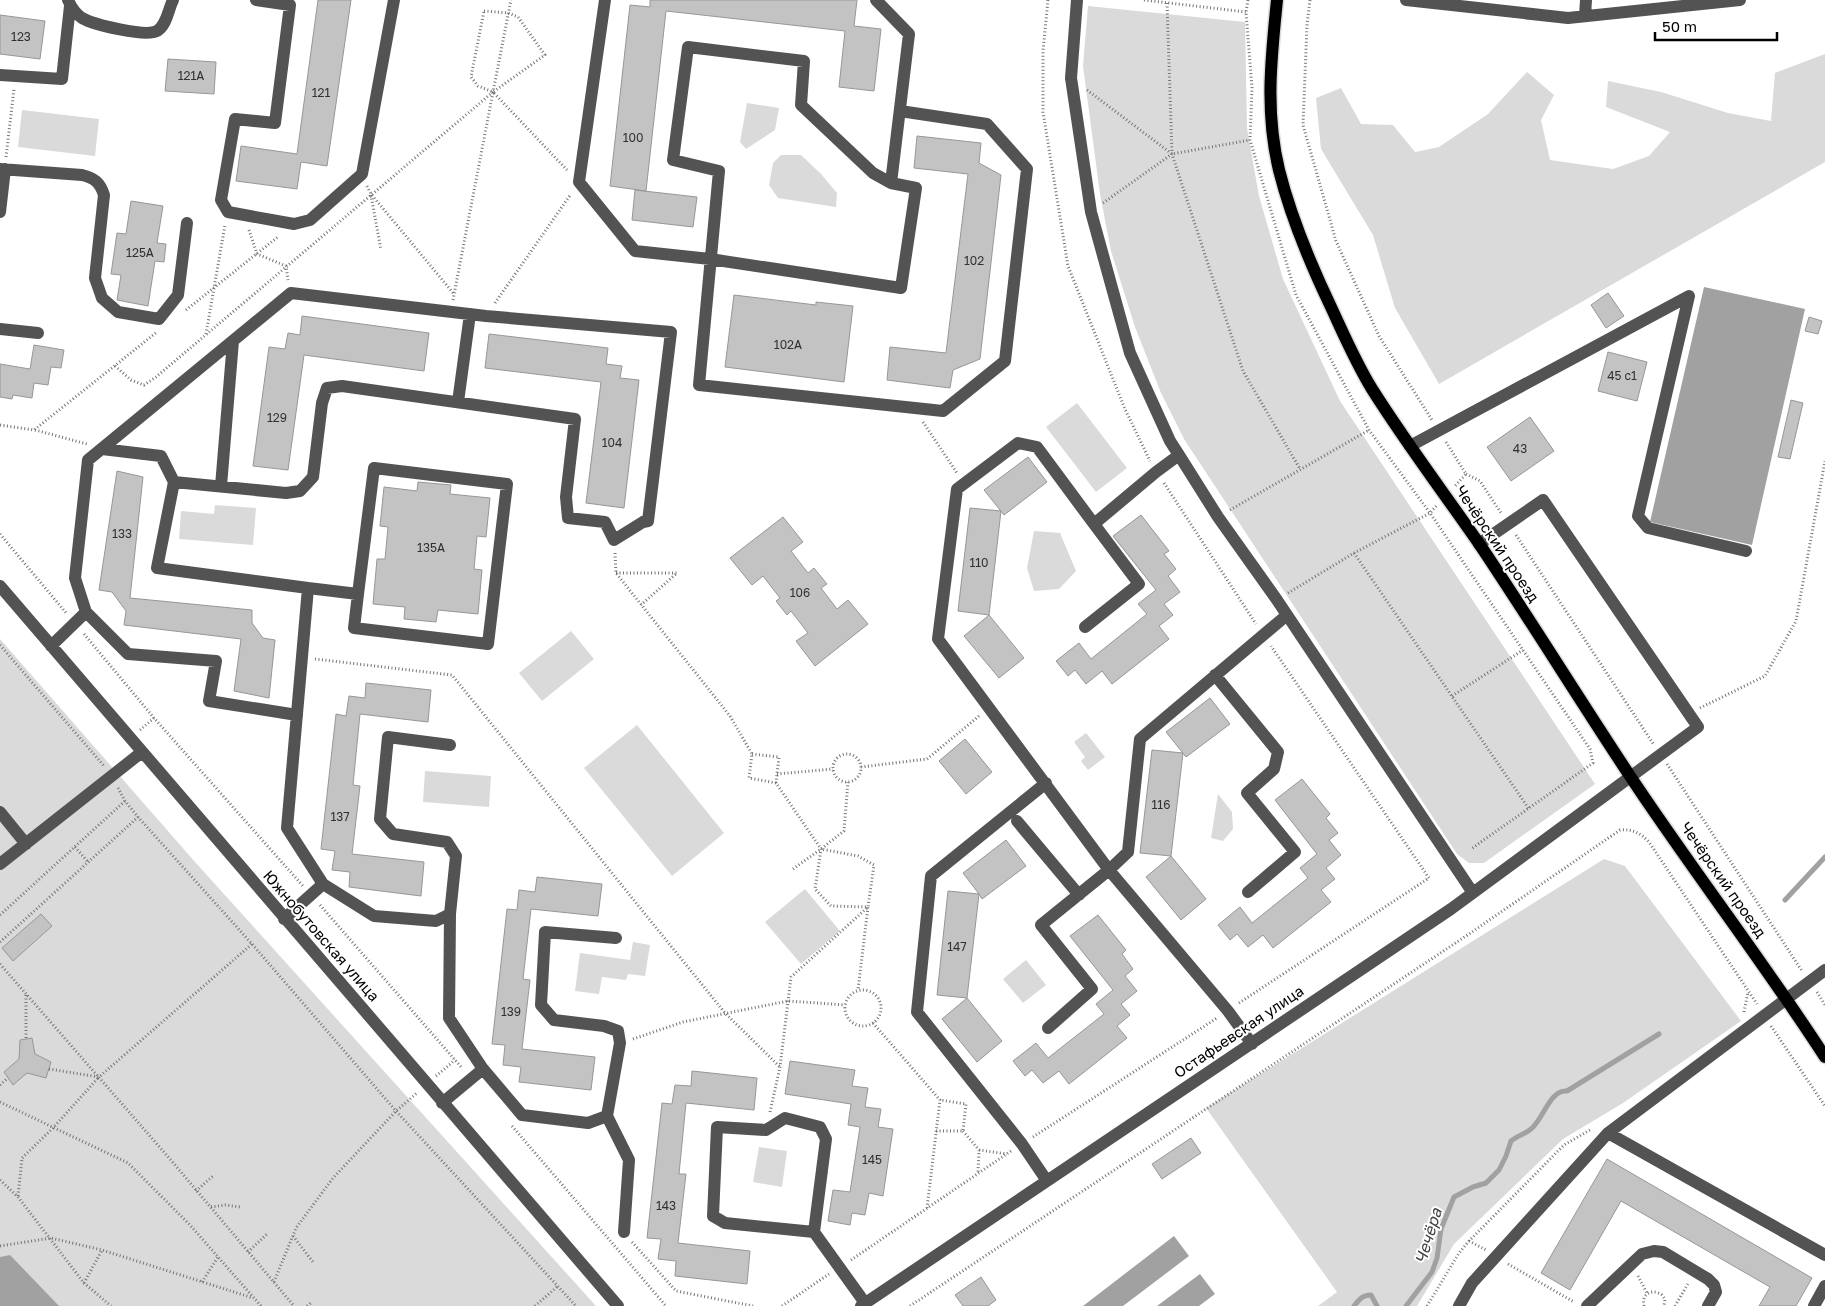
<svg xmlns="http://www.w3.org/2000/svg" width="1825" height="1306" viewBox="0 0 1825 1306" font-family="'Golos Text',sans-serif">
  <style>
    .green { fill: #dadada }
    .water { fill: #a1a1a1 }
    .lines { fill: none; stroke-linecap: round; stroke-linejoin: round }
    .stream { stroke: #a1a1a1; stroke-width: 5 }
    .building { fill: #c3c3c3; stroke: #979797 }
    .major-casing { stroke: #dbdbdb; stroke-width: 15 }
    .path { stroke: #757575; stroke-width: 3; stroke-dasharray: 1 2.5; stroke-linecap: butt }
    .minor { stroke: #535353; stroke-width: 12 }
    .major { stroke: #000; stroke-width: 12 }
    .labels { text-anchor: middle; stroke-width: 4; stroke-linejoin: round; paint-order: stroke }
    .number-label { font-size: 12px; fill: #313131 }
    .street-label { font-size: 15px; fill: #000; stroke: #fff }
    .water-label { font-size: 16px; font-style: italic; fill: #424242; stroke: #fff }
  </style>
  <rect width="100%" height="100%" fill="#fff"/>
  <path class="green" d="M1088,6L1245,22L1247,128L1259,196L1283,279L1340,401L1595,784L1484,863H1469L1457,854L1184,439L1161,393L1135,327L1111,251L1100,194L1083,66Z
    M1825,54V162L1439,384L1395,308L1373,235L1321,149L1316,98L1341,88L1361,124L1393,125L1415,152L1439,147L1488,114L1527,72L1554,95L1541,120L1550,160L1613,169L1649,156L1670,132L1606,107L1608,81L1661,92L1728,113L1771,121L1775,73Z
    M747,103L779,108L775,130L746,149L740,142Z
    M22,110L99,119L95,156L18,147Z
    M781,155H801L821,174L837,193L836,207L778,198L769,185L773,163Z
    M1077,403L1127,468L1096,492L1046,427Z
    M215,505L256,508L253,545L179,539L181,511L214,514Z
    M1034,531L1060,533L1076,571L1059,589L1034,591L1027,568Z
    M571,631L594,659L542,701L519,673Z
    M0,639L195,862L596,1306H0Z
    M637,725L724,833L672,876L584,768Z
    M1086,733L1105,757L1088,770L1081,761L1085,757L1074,742Z
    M425,771L491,776L489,807L423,802Z
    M1218,794L1232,812L1233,829L1223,841L1211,838Z
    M1604,859L1625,866L1741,1021L1623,1103L1563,1139L1454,1244L1417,1306H1318L1337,1292L1206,1108Z
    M805,889L840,931L801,964L765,922Z
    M633,942L650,945L645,976L628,974L626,980L602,977L599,994L575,991L580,953L630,960Z
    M1026,960L1046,985L1023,1003L1003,979Z
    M759,1147L787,1151L782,1187L753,1182Z"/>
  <path class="water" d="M1704,287L1805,309L1752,545L1650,522Z
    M1174,1236L1189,1256L1123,1306H1083Z
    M10,1255L59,1306H0V1257Z
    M1200,1274L1215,1294L1199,1306H1157Z"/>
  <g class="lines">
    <path class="stream" d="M1785,900L1825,857
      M1354,1306C1359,1300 1362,1295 1371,1295L1377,1306
      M1406,1306L1432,1272L1437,1258L1441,1229L1454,1197L1473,1187L1486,1183L1499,1170L1506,1156L1511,1141C1517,1136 1525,1134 1531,1129C1543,1120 1550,1089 1567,1091L1659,1034"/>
  </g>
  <path class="building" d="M318,0H351L327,166L301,162L297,189L236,181L241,146L297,154Z
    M650,0H857L854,26L881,29L874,91L839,87L845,31L666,11L646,191L610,186L630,5L650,7Z
    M0,15L45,21L40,59L0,54Z
    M168,59L216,62L214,94L165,91Z
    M917,136L981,143L979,163L1001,175L980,359L953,370L950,388L887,380L890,347L946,353L968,174L914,168Z
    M635,190L697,197L693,227L632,220Z
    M131,201L163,206L157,243L166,244L164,262L155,261L148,306L117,300L121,275L111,274L117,233L126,234Z
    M1608,293L1624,316L1606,328L1591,305Z
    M734,295L816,305V302L853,306L844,382L725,367Z
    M302,316L429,333L424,371L304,355L288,470L253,466L269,347L285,349L288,333L300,335Z
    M1809,317L1822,321L1818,334L1805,331Z
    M489,334L608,348L606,364L622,366L620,378L639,380L624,508L586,503L601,382L485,368Z
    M34,345L64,350L61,368L51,367L48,385L34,383L32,398L13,395L12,399L0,397V364L30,369Z
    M1608,352L1647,362L1637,401L1598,391Z
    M1791,400L1803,403L1790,459L1778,457Z
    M1530,417L1554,451L1511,481L1487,447Z
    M1028,457L1047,482L1004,515L984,490Z
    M117,471L143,477L130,598L252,610V623L263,638L275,640L269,698L234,691L241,639L124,625L126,611L112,592L99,590Z
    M418,482L451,485L450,494L490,498L486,537L477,536L474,569L482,570L478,614L438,610L436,622L404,619L405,607L373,604L377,559H385L388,527L380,526L384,487L417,491Z
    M970,508L1001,511L989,615L958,611Z
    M1141,515L1169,551L1164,554L1176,569L1168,576L1180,592L1164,604L1173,615L1159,626L1169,639L1112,684L1102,671L1086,684L1075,670L1068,676L1056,661L1079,643L1091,659L1147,614L1138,604L1156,590L1113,536Z
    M783,517L803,542L791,551L808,573L814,568L827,584L821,588L837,609L848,600L868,624L815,666L796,641L808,633L791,611L787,615L776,601L780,598L763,576L752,585L730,558Z
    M989,615L1024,658L999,678L964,636Z
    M366,683L431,690L428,722L360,714L353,785L360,786L352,854L424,862L421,896L349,887L350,872L332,870L335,851L321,849L336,714L346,716L349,696L365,698Z
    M1210,698L1230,724L1186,757L1166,732Z
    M965,739L992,772L966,794L939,761Z
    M1152,750L1183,753L1171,856L1206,899L1181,920L1146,877L1171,856L1140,853Z
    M1302,779L1330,814L1326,818L1338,833L1329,840L1341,855L1326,868L1335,879L1321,890L1331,902L1273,948L1263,935L1248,947L1237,934L1230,940L1218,925L1240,907L1252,923L1308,878L1300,868L1317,854L1275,800Z
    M1006,840L1026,866L982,899L979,894L967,998L937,995L948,891L979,894L963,873Z
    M537,877L602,884L598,916L531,909L523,979L530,980L522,1049L595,1057L591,1090L519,1082L521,1067L503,1065L505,1045L492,1044L507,909L517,910L519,890L535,892Z
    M41,914L52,926L13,961L2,948Z
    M1098,915L1126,950L1122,954L1133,969L1125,976L1137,991L1121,1004L1130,1015L1117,1026L1127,1038L1069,1084L1059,1071L1043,1083L1032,1070L1025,1076L1013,1061L1036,1043L1048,1058L1104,1014L1096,1004L1113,990L1070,936Z
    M967,998L1002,1041L977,1062L942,1019Z
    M32,1038L35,1054L51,1062L46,1078L27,1073L13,1085L4,1072L19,1059L20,1040Z
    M790,1061L855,1070L852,1086L868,1088L865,1107L881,1109L878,1127L893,1129L883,1196L869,1193L865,1215L852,1213L850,1225L828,1221L833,1190L850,1192L860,1127L848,1125L851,1104L785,1094Z
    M692,1071L757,1078L754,1110L686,1103L679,1174H686L678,1243L750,1251L747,1284L675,1276L676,1261L658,1259L661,1239L647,1238L662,1103L672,1104L675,1085L691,1086Z
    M1191,1138L1201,1153L1162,1179L1152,1164Z
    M1607,1159L1812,1278L1796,1306H1759L1770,1287L1621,1201L1570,1290L1541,1273Z
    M981,1277L996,1300L988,1306H963L955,1295Z"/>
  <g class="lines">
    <g class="major-casing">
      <path id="major" d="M1277,0C1271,59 1265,112 1279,170C1291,218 1310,263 1331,307C1344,335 1356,363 1372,389C1406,443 1444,493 1480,545C1531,621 1579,699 1630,776C1693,871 1763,961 1825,1057"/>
    </g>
    <path class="path" d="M1048,0L1043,51V112L1068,266L1125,409L1150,461
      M1144,0L1246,12
      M1248,0L1246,12L1252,88L1250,140L1296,295L1369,430L1430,513L1590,749L1593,763L1471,849
      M1310,0L1307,25L1303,125L1336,241L1379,336L1432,420
      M1167,3L1172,154L1243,371L1300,469
      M484,11L508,13L518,17L545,55L493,92L478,86L471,77Z
      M1087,90L1172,154L1250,140
      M6,157L14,89
      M367,186L371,194L454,294
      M371,195L381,250
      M1103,203L1172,154
      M249,230L257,254L286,266L288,280
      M453,300L493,92L567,170
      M495,303L571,194
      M186,310L279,236
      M206,334L225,225
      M115,366L131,380L144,385L156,377L493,92L511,0
      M923,422L957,473
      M0,425L34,430L157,332
      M35,430L87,444
      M1446,442L1466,474L1455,486
      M1466,474L1480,481L1501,513
      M1164,483L1256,624
      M1230,510L1369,430
      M0,534L67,614
      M1516,535L1654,745
      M615,553L616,573L730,716L752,754L749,778L776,783L821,849L815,889L831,906L868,907L858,990
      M1354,553L1529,809
      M616,573H677L641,605
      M1288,593L1354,553L1430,513L1437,505
      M84,634L154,718L303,886
      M0,645L104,766
      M315,659L452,675L725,1013L780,1067
      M1452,696L1523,650
      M1700,708L1765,676L1796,621L1825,461
      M140,730L154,718
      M752,754L779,757L776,783
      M833 768a14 14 0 1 1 28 0a14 14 0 1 1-28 0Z
      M1667,764L1802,971
      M861,767L927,759L979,716
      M777,774L833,769
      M118,788L125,801L138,817L252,944L396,1111L576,1306
      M75,847L88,862
      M793,869L821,849L844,831L848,782
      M320,905L462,1068
      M0,915L125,801
      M0,942L138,817
      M0,964L170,1159L294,1306
      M845 1008a18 18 0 1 1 36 0a18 18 0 1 1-36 0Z
      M1817,992L1825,1005
      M26,995V1039
      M1239,1003L1429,878L1271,646
      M1744,1012L1748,992
      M873,1023L940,1100L927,1208
      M1771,1026L1825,1106
      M633,1039L683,1022L788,1001L845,1005
      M49,1069L99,1077L252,944
      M436,1076L455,1060
      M0,1085L8,1078
      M0,1102L128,1163L190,1225L261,1306
      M770,1112L780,1067L791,977L868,907L874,865L858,856L821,849
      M512,1126L666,1306
      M936,1131H963L966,1104L940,1100
      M963,1131L979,1150L978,1173
      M1033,1137L1217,1018
      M979,1150L1007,1154
      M0,1180L18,1197L84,1283L111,1306
      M196,1191L213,1176
      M18,1196L22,1158L53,1128L99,1077
      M211,1207L225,1205L240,1207
      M293,1236L313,1262
      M1469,1241L1486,1250
      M632,1242L676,1291L753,1306
      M0,1246L51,1238L102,1250L253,1298
      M248,1252L267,1234
      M851,1260L1011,1151
      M1508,1264L1574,1302
      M1638,1276L1647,1293
      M202,1282L218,1257
      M274,1282L296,1228L333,1178L396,1111L417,1093
      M84,1283L102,1250
      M307,1306L312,1302
      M535,1306L558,1286
      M782,1306L829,1274
      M910,1306L1469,934L1620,830C1633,829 1640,833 1649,842L1757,1004
      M1427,1306L1459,1253L1469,1241L1564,1145L1590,1130
      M1644,1306C1641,1294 1652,1288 1662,1295L1665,1299L1664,1306
      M1675,1306L1689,1282"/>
    <path class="minor" d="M68,0C71,7 76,14 82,18C94,25 146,37 157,31C167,25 168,10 173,0
      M256,0L290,5L275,123L235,119L221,200L228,212L294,224L310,220L362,174L394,0
      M605,0L579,182L635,251L710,259L901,288L916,188L891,183L909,34L876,0
      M1077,0L1071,78L1091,212L1130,353L1170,441L1179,455L1218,517L1277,600L1473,893
      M1406,0L1568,18L1740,0
      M1585,16L1586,0
      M0,75L62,79L70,6
      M0,169L82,175C94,178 100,182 104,195L95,278L102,298L118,312L159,319L178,295L187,223
      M891,183L873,173L801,105L804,61L688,47L673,160L719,171L699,385L943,411L1005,361L1027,169L987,124L900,111
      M0,212L5,169
      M0,329L38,333
      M458,402L470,314
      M1410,446L1689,296L1638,516L1648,528L1746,551
      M1179,455L1156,472L1094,524L1037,447L1018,443L957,489L938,639L1109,870L1228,1011L1252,1044
      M174,482L157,568L308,588L287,828L323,884
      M221,486L233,341
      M0,586L618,1306
      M308,588L358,594L354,628L488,644L507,484L374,468L358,594
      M86,612L128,654L216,661L209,701L297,715
      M1085,627L1139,584L1094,524
      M51,646L86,612L75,578L88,460L291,293L486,316L671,332L648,521L643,522L614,540L605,522L568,518L566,497L575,419L342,386L327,388L322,403L313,477L300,491L286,493L174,482L161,456L102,449
      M1215,675L1278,752L1274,769L1247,793L1295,852L1248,892
      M1046,783L931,876L917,1012L1022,1144L1047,1181
      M0,812L26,844
      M1017,821L1079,895
      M0,864L142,752
      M450,914L449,1018L483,1069
      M284,919L323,884L374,916L436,921L450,914L456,856L447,842L393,834L380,819L388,737L450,745
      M1048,1028L1092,989L1041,925L1109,870L1128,852L1140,739L1287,615
      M442,1103L483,1069L522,1115L588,1123L607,1116L620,1043L618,1031L604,1026L554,1020L541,1005L545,932L616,938
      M607,1116L629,1160L624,1232
      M1608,1133L1825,1255
      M814,1232L826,1139L820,1127L785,1118L766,1130L717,1127L713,1216L725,1223L814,1232L865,1303
      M861,1306L1451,909L1698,727L1543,500L1479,544
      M1459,1306L1472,1283L1608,1133L1825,970
      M1587,1306L1642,1254L1654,1251L1663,1252L1708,1279L1714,1285L1716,1292L1708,1306
      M1814,1306L1825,1286"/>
    <use href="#major" class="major"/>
  </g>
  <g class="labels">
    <g class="number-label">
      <text x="21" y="41">123</text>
      <text x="191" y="80">121А</text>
      <text x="321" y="97">121</text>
      <text x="633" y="142">100</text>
      <text x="140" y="257">125А</text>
      <text x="974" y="265">102</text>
      <text x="788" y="349">102А</text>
      <text x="1622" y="380">45 с1</text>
      <text x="277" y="422">129</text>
      <text x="612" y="447">104</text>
      <text x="1520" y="453">43</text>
      <text x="122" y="538">133</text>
      <text x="431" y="552">135А</text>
      <text x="979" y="567">110</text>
      <text x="800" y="597">106</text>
      <text x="1161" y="809">116</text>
      <text x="340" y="821">137</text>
      <text x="957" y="951">147</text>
      <text x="511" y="1016">139</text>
      <text x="872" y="1164">145</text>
      <text x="666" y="1210">143</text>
    </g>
    <g class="street-label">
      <text transform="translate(1497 544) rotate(56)" y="5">Чечёрский проезд</text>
      <text transform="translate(1723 880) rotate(55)" y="5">Чечёрский проезд</text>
      <text transform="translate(321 936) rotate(49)" y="5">Южнобутовская улица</text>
      <text transform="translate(1239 1032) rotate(-34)" y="5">Остафьевская улица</text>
    </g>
    <g class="water-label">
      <text transform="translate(1428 1236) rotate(-73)" y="6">Чечёра</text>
    </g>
  </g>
  <path d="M1655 32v8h122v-8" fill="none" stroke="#000000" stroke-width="2.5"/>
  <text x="1662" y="32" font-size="15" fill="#000000" stroke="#ffffff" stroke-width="4" paint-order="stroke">50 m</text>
</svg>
